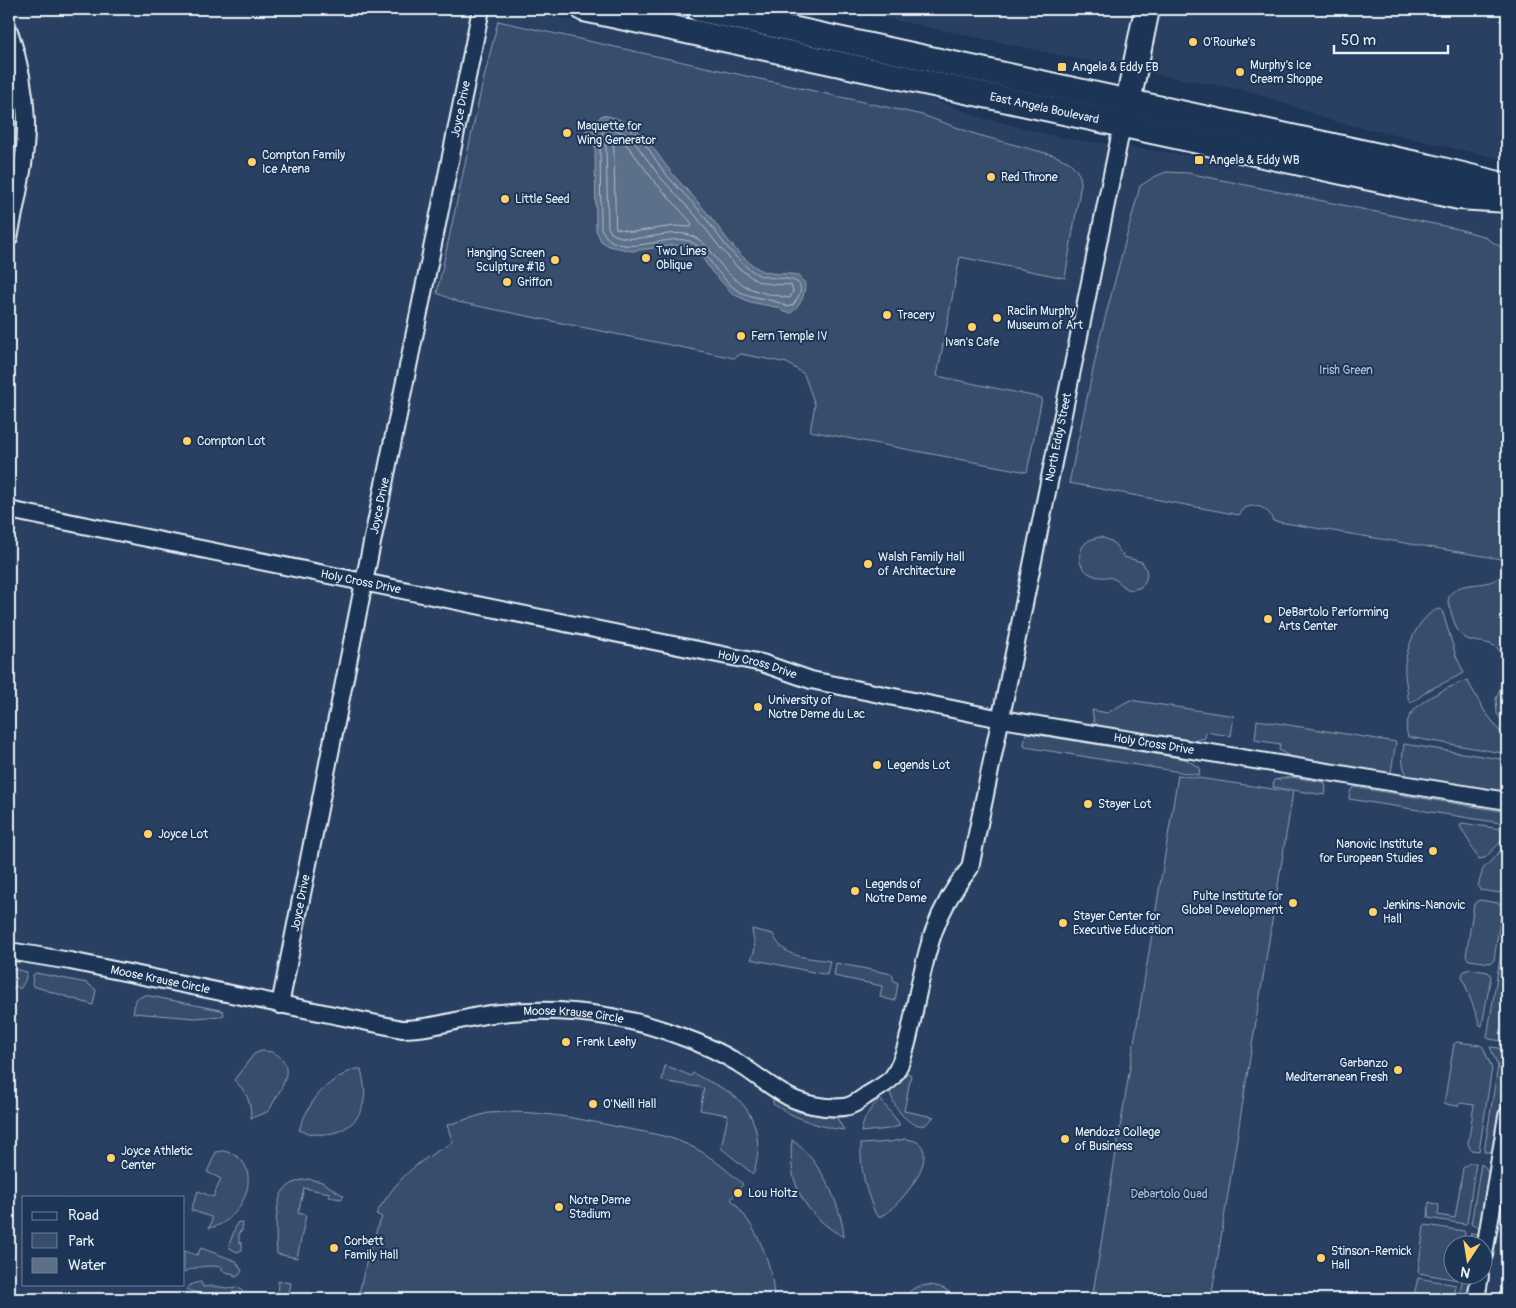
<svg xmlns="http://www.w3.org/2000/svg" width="1516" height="1308" viewBox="0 0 1516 1308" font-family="Pangolin,sans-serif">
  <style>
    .built { fill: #2a4162; fill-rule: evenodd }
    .green { fill: #374d6c; stroke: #909fb2 }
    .water { fill: #5d7089; stroke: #95a4b5 }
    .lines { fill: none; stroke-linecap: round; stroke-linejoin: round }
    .shore { stroke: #b0bdcc; stroke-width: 1 }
    .street-casing { stroke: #e8f1f8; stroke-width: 20 }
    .secondary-casing { stroke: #e8f1f8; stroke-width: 28 }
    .street { stroke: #1d3557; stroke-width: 16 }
    .secondary { stroke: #1d3557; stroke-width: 24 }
    .poi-dot { fill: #ffd166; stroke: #1d3557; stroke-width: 2 }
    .labels { text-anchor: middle; stroke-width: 4; stroke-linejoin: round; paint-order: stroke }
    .poi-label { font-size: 12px; fill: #e8f1f8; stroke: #1d3557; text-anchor: start }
    .street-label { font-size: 12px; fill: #e8f1f8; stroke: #1d3557 }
    .park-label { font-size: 12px; fill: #b3c0ce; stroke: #1d3557 }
  </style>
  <rect width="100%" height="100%" fill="#1d3557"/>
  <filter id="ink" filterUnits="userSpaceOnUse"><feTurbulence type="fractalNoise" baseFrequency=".02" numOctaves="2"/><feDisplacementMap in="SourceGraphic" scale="10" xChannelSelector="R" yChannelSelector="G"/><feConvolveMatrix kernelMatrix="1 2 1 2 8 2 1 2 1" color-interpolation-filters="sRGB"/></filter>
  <g filter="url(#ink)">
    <path class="built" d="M16,9H504L561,18L923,96L983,118L1063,138L1200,157L1507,217V1299H9V12ZM24,1197H184V1284H24ZM1454,1246H1484V1276H1454Z
      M842,9H1507V160L1332,121L1253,92L1112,66Z"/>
    <path class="green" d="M498,21L922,115L978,135L1053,155L1069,162L1075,168L1080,176L1081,183L1065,278L960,257L937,376L1042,398L1027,472L810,431L815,405L804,374L787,363L741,354L734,358L458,302L437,293L482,86Z
      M1166,172L1188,173L1458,229L1483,236L1507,251V560L1273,521C1269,508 1257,503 1245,508L1239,515L1069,483L1100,337L1140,186L1154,177Z
      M1101,537L1113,542L1124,557L1142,562C1149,571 1148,579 1141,587C1124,594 1126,585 1114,579C1108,576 1101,578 1095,576C1082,572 1076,560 1082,548C1085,541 1093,538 1101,537Z
      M1507,574V667C1498,629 1472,652 1458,631C1453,623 1451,610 1448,601C1452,583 1471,586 1485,583C1493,582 1500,577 1507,574Z
      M1438,609L1442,610L1456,656L1464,673L1429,690L1411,703C1407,699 1408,694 1407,689C1406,681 1404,673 1405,665C1407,646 1418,617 1438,609Z
      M1507,671V726L1497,714L1496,699Z
      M1467,680L1484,710L1507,741V752L1503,753L1408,737C1397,706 1446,689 1467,680Z
      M1130,700L1234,716L1231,736L1206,732L1205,738L1189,742L1103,728L1094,722L1092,710L1107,713Z
      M1257,720L1396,742L1391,772L1387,775L1294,759L1279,750L1280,744L1255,740Z
      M1026,733L1185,759L1200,768L1199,775L1025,747L1024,745Z
      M1404,744L1507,760V793L1408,777C1401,765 1402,757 1404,744Z
      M1178,775L1293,792L1211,1299H1092Z
      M1291,777L1324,782L1326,787L1325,795L1273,787L1274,780Z
      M1354,787L1507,812V824L1349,799L1350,792Z
      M1462,823L1507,830V835L1485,858L1479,859L1460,826Z
      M1507,844V876L1505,891L1501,893L1480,890L1478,886L1483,869Z
      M1479,900L1499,903L1502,907L1494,960L1491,963L1469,960L1466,956L1474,904Z
      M1507,916V1042L1489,1039L1487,1037Z
      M752,929L773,934C783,959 807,957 830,961L827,975L751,959C758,948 753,941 752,929Z
      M836,963L892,974L894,981L898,983L895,1001L880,997L882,986L834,976Z
      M9,968L27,972L25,981L20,989L16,986L9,994Z
      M1470,969L1488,972L1491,976L1482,1026L1480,1025L1462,976L1464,971Z
      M36,973L87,983L96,990L93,1005L33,986L32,984L33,975Z
      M145,995L220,1010L223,1011L224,1015L222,1016L195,1018L133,1013L136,999Z
      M1457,1042L1480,1045L1483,1047L1492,1068L1479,1151L1471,1150L1468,1144L1474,1105L1460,1103L1458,1106L1444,1104L1454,1044Z
      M1490,1047L1507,1049V1068L1494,1148L1490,1152H1484L1498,1066Z
      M261,1051C269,1051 276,1052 282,1059C294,1074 277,1094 270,1109L267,1112L251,1118C251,1101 246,1091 234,1080L254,1054Z
      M665,1065L691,1076L693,1073C707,1081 721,1086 734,1096C758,1114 763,1148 753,1174L721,1148L728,1115L700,1110L704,1088L662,1081Z
      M355,1069H361C363,1079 366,1090 364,1100C359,1131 326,1141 299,1130C310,1099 325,1082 355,1069Z
      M908,1073L911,1075L904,1111L934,1117L925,1125C908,1128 893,1107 890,1091L905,1074Z
      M773,1098L798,1112L837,1118L844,1130C818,1127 795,1118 773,1104Z
      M880,1099L899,1123V1126L889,1129L861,1132C864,1118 869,1109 880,1099Z
      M509,1112C548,1112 585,1120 623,1128C644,1132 667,1135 686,1144C708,1153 725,1169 743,1184L731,1199C756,1226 773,1262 774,1299H358C364,1270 370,1244 382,1217L376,1214C396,1180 417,1160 453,1143L447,1125L488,1113Z
      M905,1139C952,1142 900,1209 879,1217L876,1215C866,1192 860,1170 861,1144L890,1142Z
      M792,1140C820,1160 841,1203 844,1237C805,1216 787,1184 792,1140Z
      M223,1151C268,1159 246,1222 209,1228L212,1221L211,1217L191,1210L198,1191L213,1197L221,1179L207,1172L216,1152Z
      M1469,1163H1476L1467,1223L1465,1224L1428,1218L1429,1202L1439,1205L1438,1215L1455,1218L1463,1168Z
      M1481,1164L1486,1168L1489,1176L1480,1227L1472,1225L1471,1224Z
      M309,1179L322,1182L344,1196L341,1199L329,1197L330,1193L304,1188L298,1213L306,1215L297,1258L277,1254C276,1240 274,1201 284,1190C291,1183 299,1180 309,1179Z
      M239,1222L242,1223V1231L239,1232V1242L242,1243V1250L237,1252L230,1248L229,1245L237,1223Z
      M1426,1225L1464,1231L1465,1233L1463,1245L1454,1246V1276H1458L1457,1280L1419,1273L1418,1271L1424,1227Z
      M1471,1233L1479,1234L1477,1245H1468Z
      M201,1248L236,1261L242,1271L238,1276L234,1277V1274L222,1271V1267C208,1265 197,1266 184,1272V1251L197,1255Z
      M1463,1276H1472L1468,1299H1459Z
      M1418,1278L1456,1285L1454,1299H1413Z
      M278,1281L291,1283L288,1299H277Z
      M201,1282L203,1287L213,1286L234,1289L235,1286C241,1289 245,1292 244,1299H222L187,1290C190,1283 195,1283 201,1282Z
      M929,1285C940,1286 949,1289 955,1299H905C909,1288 918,1286 929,1285Z"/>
    <path class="water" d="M602,115C639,121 647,141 668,168C678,182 692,194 703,208C721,228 735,256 759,269C770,276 785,272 797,275L805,283C805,296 801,305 791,313L783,312L780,308L750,302L733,294L712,272L699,253L688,246L675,245L632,251L609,246L601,241L596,230L595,147L591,134L586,131L587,126L595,123Z"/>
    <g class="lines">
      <path class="shore" d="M604,121C611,121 622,125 629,129C645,139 654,159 665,173C676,186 688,198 699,210C709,222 717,235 727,247C736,257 746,269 759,275C774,282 818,271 793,305L787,307C777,298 752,300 737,290C729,285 721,275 715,268C707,258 703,246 689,241C664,233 615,263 601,228L600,147L594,130Z
        M608,127L625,134L633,140L660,177L695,215L718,245L737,267L757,281L771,284L791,285L793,291L790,298C786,298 780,296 775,295C752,292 735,283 720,264C711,252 708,244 694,237C671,225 637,248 611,233L608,227L606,147L602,133Z
        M614,139L621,140L627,145L655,182L689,220L692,224L691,227L674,226L633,232L616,228Z"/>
      <g class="street-casing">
        <g id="street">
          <path d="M9,31C19,60 25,90 26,121C27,160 16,200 9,238"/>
          <path id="s1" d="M9,510L762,663L811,680L1001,719L1507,801"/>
          <path id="s2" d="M9,951L70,961L402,1029C433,1029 461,1018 491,1014C556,1006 619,1013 680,1036C700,1043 720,1052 738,1063C753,1073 767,1084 782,1093C799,1104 824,1109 844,1107C853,1106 860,1100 867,1095C875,1090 885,1085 892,1078C905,1061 911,1027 915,1006C926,953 934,911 970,868L1122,126"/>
          <path id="s3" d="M280,1005L364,582L481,9"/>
          <path d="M1484,1255L1507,1116"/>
          <path d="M1476,1299L1480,1276"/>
        </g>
      </g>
      <g class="secondary-casing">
        <g id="secondary">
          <path id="s4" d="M584,9L1459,197L1507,200"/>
          <path d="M699,9L1430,167L1507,186"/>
          <path d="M1125,117L1147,9"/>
        </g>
      </g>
      <use href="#street" class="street"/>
      <use href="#secondary" class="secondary"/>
    </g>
  </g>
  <g class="poi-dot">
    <circle cx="1193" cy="42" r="5"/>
    <rect x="1057" y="62" width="10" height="10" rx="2.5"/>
    <circle cx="1240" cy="72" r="5"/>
    <circle cx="567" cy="133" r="5"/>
    <rect x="1194" y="155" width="10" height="10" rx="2.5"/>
    <circle cx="252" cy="162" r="5"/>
    <circle cx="991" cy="177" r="5"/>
    <circle cx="505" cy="199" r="5"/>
    <circle cx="646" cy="258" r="5"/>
    <circle cx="555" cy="260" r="5"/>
    <circle cx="507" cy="282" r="5"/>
    <circle cx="887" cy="315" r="5"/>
    <circle cx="997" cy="318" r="5"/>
    <circle cx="972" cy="327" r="5"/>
    <circle cx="741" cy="336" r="5"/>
    <circle cx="187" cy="441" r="5"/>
    <circle cx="868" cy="564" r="5"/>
    <circle cx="1268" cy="619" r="5"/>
    <circle cx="758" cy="707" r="5"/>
    <circle cx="877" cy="765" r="5"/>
    <circle cx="1088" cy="804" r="5"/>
    <circle cx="148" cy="834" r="5"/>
    <circle cx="1433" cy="851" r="5"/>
    <circle cx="855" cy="891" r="5"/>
    <circle cx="1293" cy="903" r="5"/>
    <circle cx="1373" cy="912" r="5"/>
    <circle cx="1063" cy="923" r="5"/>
    <circle cx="566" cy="1042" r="5"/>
    <circle cx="1398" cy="1070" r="5"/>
    <circle cx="593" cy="1104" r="5"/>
    <circle cx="1065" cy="1139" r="5"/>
    <circle cx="111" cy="1158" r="5"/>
    <circle cx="738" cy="1193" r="5"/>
    <circle cx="559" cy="1207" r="5"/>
    <circle cx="334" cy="1248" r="5"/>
    <circle cx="1321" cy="1258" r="5"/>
  </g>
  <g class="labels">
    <g class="poi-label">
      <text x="1203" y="46">O'Rourke's</text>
      <text x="1250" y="69">Murphy’s Ice<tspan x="1250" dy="14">Cream Shoppe</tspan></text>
      <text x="1072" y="71">Angela &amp; Eddy EB</text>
      <text x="577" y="130">Maquette for<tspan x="577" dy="14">Wing Generator</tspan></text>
      <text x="262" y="159">Compton Family<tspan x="262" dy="14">Ice Arena</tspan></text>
      <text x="1209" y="164">Angela &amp; Eddy WB</text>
      <text x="1001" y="181">Red Throne</text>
      <text x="515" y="203">Little Seed</text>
      <text x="656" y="255">Two Lines<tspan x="656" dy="14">Oblique</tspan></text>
      <text x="545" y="257" text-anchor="end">Hanging Screen<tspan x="545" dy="14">Sculpture #18</tspan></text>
      <text x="517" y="286">Griffon</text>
      <text x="1007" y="315">Raclin Murphy<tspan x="1007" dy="14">Museum of Art</tspan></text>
      <text x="897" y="319">Tracery</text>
      <text x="751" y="340">Fern Temple IV</text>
      <text x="972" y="346" text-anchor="middle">Ivan's Cafe</text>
      <text x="197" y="445">Compton Lot</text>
      <text x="878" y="561">Walsh Family Hall<tspan x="878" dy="14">of Architecture</tspan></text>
      <text x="1278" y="616">DeBartolo Performing<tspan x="1278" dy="14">Arts Center</tspan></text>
      <text x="768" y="704">University of<tspan x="768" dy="14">Notre Dame du Lac</tspan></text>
      <text x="887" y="769">Legends Lot</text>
      <text x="1098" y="808">Stayer Lot</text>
      <text x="158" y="838">Joyce Lot</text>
      <text x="1423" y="848" text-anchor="end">Nanovic Institute<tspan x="1423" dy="14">for European Studies</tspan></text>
      <text x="865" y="888">Legends of<tspan x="865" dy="14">Notre Dame</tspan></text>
      <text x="1283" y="900" text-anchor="end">Pulte Institute for<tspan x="1283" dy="14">Global Development</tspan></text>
      <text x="1383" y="909">Jenkins-Nanovic<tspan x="1383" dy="14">Hall</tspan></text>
      <text x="1073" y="920">Stayer Center for<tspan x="1073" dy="14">Executive Education</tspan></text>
      <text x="576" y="1046">Frank Leahy</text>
      <text x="1388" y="1067" text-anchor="end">Garbanzo<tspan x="1388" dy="14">Mediterranean Fresh</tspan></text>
      <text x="603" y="1108">O'Neill Hall</text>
      <text x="1075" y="1136">Mendoza College<tspan x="1075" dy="14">of Business</tspan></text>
      <text x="121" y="1155">Joyce Athletic<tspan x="121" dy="14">Center</tspan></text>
      <text x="748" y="1197">Lou Holtz</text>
      <text x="569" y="1204">Notre Dame<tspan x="569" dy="14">Stadium</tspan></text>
      <text x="344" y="1245">Corbett<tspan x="344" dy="14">Family Hall</tspan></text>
      <text x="1331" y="1255">Stinson-Remick<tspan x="1331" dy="14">Hall</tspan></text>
    </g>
    <g class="street-label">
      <text dy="4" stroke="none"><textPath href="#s4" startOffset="471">East Angela Boulevard</textPath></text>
      <text dy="4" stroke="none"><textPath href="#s3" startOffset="914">Joyce Drive</textPath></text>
      <text dy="4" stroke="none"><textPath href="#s2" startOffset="1588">North Eddy Street</textPath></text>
      <text dy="4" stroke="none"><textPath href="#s3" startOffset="509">Joyce Drive</textPath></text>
      <text dy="4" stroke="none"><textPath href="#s1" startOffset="359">Holy Cross Drive</textPath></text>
      <text dy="4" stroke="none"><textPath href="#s1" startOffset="764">Holy Cross Drive</textPath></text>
      <text dy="4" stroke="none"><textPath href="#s1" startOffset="1169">Holy Cross Drive</textPath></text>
      <text dy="4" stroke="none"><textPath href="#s3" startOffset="104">Joyce Drive</textPath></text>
      <text dy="4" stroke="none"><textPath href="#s2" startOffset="154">Moose Krause Circle</textPath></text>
      <text dy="4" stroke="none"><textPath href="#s2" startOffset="574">Moose Krause Circle</textPath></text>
    </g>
    <g class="park-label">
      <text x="1346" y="374">Irish Green</text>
      <text x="1169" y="1198">Debartolo Quad</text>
    </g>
  </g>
  <rect width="1516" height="1308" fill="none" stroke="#1d3557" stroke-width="30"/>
  <rect x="15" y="15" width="1486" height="1278" fill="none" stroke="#e8f1f8" stroke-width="2" filter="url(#ink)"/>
  <rect x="22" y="1196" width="162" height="90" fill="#1d3557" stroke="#6e8097"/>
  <rect x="32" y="1212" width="25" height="8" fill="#1d3557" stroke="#6e8097"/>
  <text x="68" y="1220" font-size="15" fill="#e8f1f8">Road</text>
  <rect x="32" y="1233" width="25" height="15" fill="#374d6c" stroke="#6e8097"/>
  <text x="68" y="1246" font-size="15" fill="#e8f1f8">Park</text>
  <rect x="32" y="1258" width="25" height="15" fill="#5d7089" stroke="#6e8097"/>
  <text x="68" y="1270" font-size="15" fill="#e8f1f8">Water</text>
  <g transform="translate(1468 1260) rotate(192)"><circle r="24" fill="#1d3557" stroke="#6e8097"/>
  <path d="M0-4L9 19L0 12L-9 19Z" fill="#ffd166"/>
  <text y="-8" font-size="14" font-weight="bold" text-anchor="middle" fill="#e8f1f8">N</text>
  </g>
  <path d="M1334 45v8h114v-8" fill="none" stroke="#e8f1f8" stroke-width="2.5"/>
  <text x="1341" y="45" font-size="15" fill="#e8f1f8" stroke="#1d3557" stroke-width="4" paint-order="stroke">50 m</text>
</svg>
